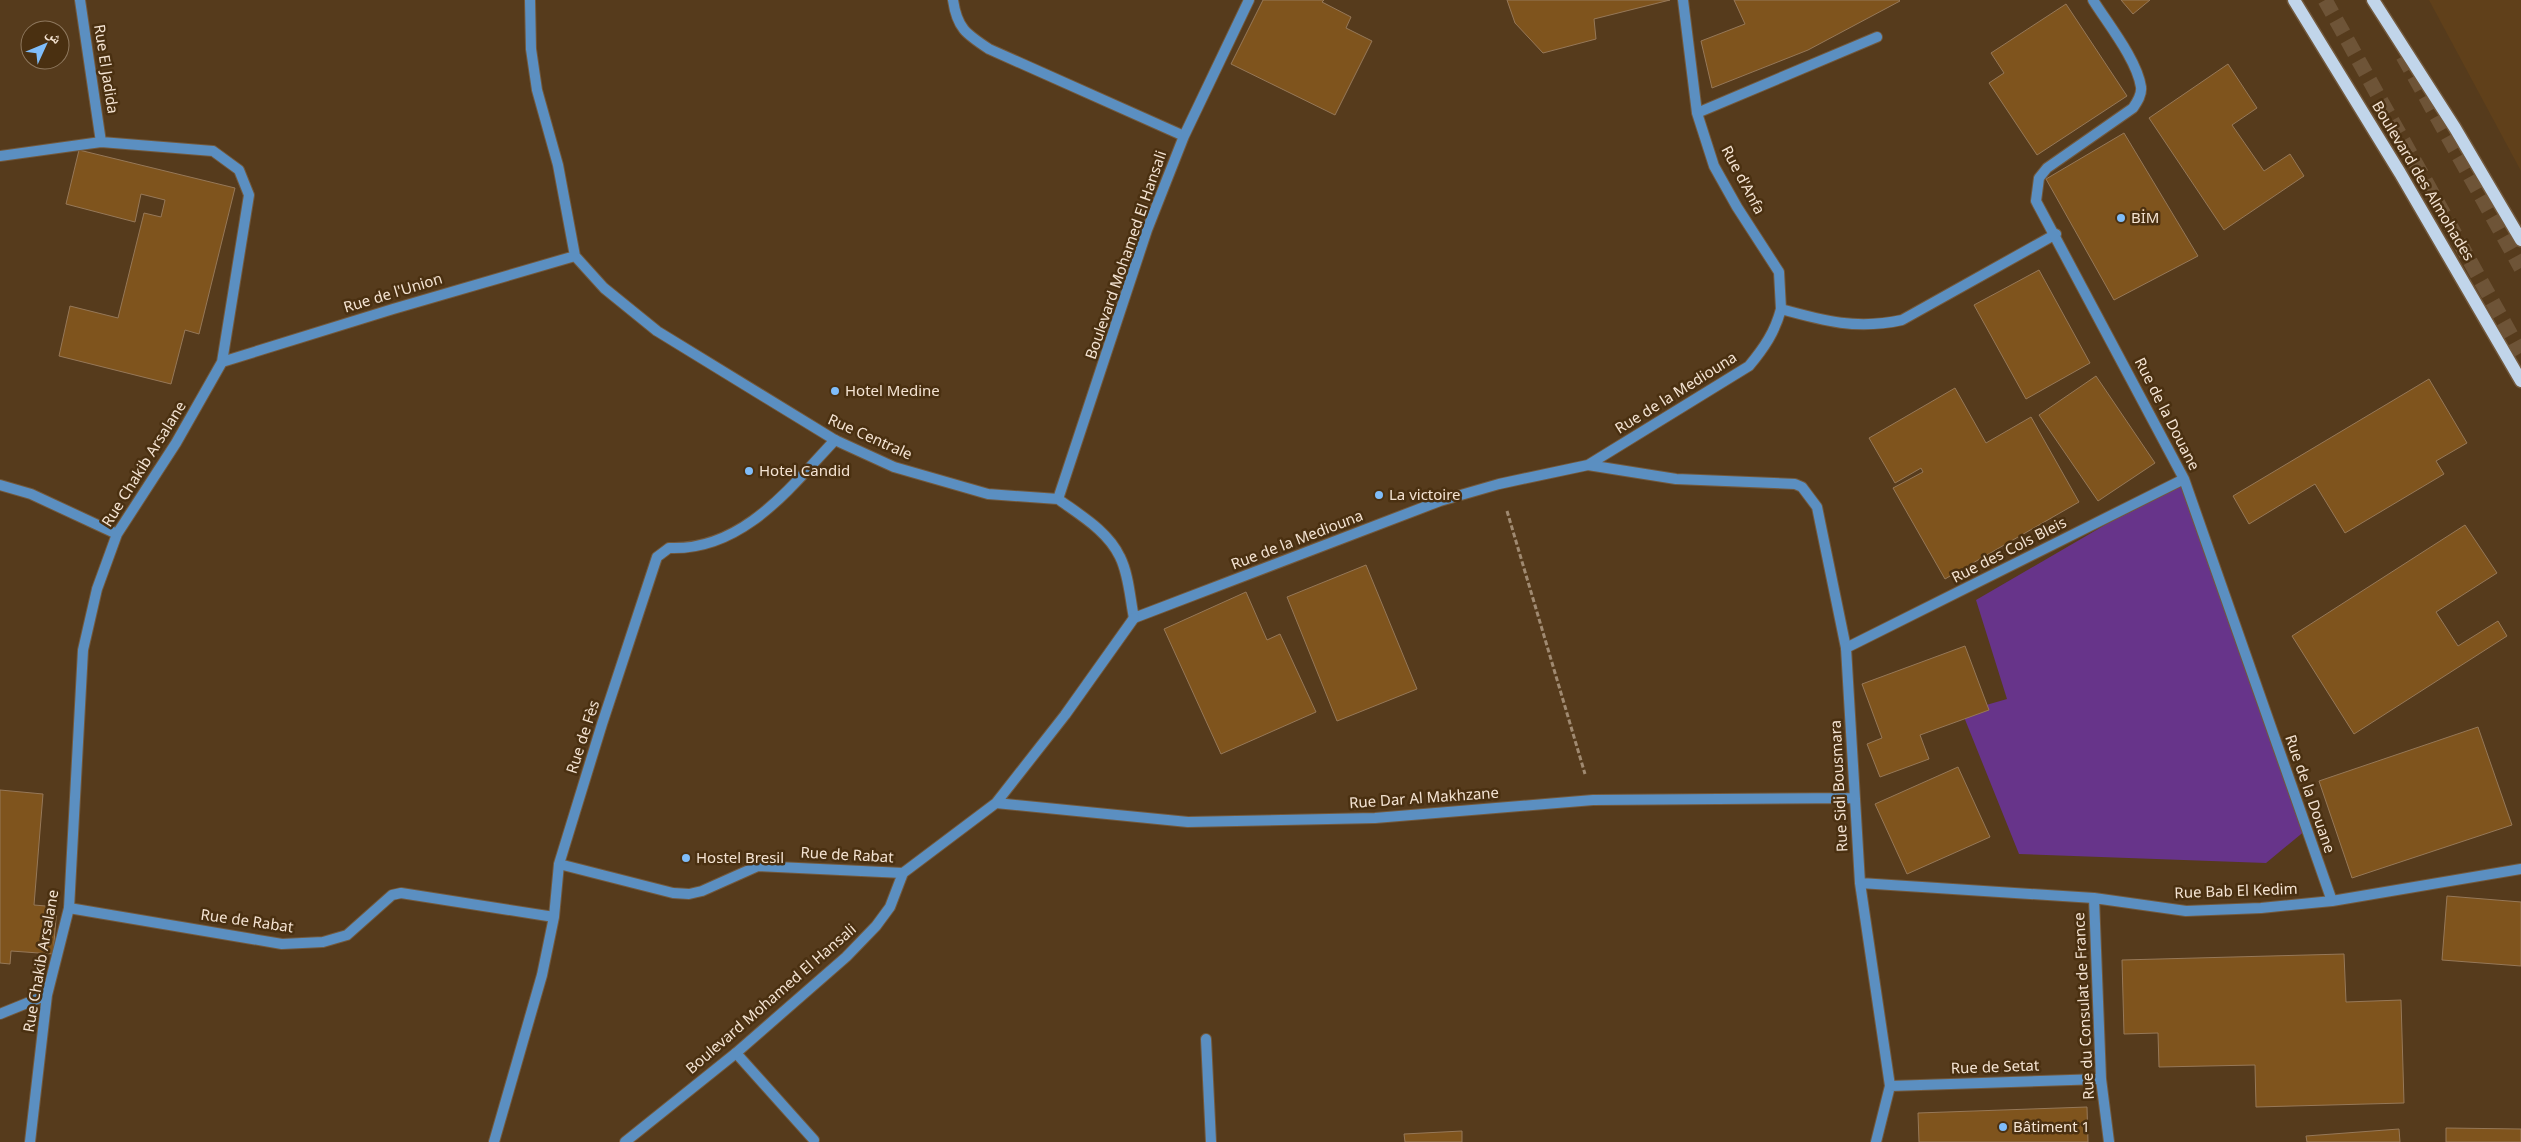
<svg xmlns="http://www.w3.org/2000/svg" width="2521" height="1142" viewBox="0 0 2521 1142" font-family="'Noto Sans','Noto Naskh Arabic',sans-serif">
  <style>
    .built { fill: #60401a }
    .green { fill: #67348a }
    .building { fill: #7f541d; stroke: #967858 }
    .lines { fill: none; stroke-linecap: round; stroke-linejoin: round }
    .highway-tunnel { stroke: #6e5437; stroke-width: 15; stroke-dasharray: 15 8; stroke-linecap: butt }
    .lane-casing { stroke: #72593d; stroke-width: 12 }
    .street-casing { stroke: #72593d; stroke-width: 12 }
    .primary-casing { stroke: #72593d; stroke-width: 15 }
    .path { stroke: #a08a71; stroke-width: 3; stroke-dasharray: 5 2.5; stroke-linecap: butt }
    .lane { stroke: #5b8fc1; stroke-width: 10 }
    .street { stroke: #5b8fc1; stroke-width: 10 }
    .primary { stroke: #c1d5ea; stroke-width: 12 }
    .poi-dot { fill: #7fbdfa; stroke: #4a3011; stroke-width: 2 }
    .labels { text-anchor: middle; stroke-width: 5; stroke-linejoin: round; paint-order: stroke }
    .street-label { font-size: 15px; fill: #f4e3d2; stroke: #4a3011 }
    .poi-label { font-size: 15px; fill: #f4e3d2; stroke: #4a3011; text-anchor: start }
  </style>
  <rect width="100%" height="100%" fill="#563b1c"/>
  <path class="built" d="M2429,0H2521V171Z"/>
  <path class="green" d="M2184,479L2306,830L2266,863L2019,854L1962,712L2007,699L1976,600Z"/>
  <path class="building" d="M1263,0H1324L1322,2L1351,17L1346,28L1372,41L1335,115L1231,64Z
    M1507,0H1670L1594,19L1596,39L1543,53L1515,23Z
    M1734,0H1899L1900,1L1808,50L1712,88L1701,41L1745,24Z
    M2121,0H2150L2133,14Z
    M2066,4L2127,96L2037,155L1989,83L2004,73L1991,53Z
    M2228,64L2257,108L2232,125L2264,171L2290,154L2304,176L2224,230L2149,118Z
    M2124,133L2198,256L2114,300L2046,179Z
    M79,150L235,188L199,334L185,330L171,384L59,356L70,306L118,318L144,213L161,217L165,200L141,194L135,222L66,204Z
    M2039,270L2090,363L2026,399L1974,305Z
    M2096,376L2155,463L2098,501L2039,415Z
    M2429,379L2467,443L2436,461L2444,474L2345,533L2315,484L2249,524L2233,496Z
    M1955,388L1986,443L2031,417L2079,502L1945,579L1893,488L1923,472L1921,468L1895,483L1869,438Z
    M2465,525L2497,573L2436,612L2458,646L2498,621L2507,636L2354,734L2292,636Z
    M1366,565L1417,689L1337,721L1287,597Z
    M1246,592L1267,640L1280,634L1316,712L1221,754L1164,629Z
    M1965,646L1989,710L1920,735L1929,759L1880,777L1867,744L1882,738L1862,684Z
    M2478,727L2512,825L2352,878L2319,781Z
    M1958,767L1990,837L1907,874L1875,804Z
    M0,790L43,794L34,905L57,907L53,954L11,951L10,964L0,963Z
    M2447,896L2521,902V966L2442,960Z
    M2344,954L2346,1002L2401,1000L2404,1103L2256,1107L2255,1065L2159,1067L2158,1033L2124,1034L2122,960Z
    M2087,1107L2088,1142H1919L1918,1113Z
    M2446,1128L2521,1129V1142H2446Z
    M2399,1129L2400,1142H2307L2306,1136Z
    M1462,1131V1142H1405L1404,1134Z"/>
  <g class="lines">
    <path class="highway-tunnel" d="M2325,0L2521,353
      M2403,56L2521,268"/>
    <g class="lane-casing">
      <path id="lane" d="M80,0L101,142
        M530,0L531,49L537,90L558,165L575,256L604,288L657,331L835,440L894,467L988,494L1058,499
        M953,0C957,28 966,34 989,49L1184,136
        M1683,0L1697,113L1714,166L1737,207L1779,272L1781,309
        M1697,113L1877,37
        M0,156L101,142L213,151L239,170L249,195L222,362L176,443L117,534L97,589L83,650L69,908L47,995L30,1142
        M222,362L393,309L575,256
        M1588,465L1749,366C1764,348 1775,332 1781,309C1824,321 1857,330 1902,320L2056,234
        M0,485L31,494L117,534
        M1058,499C1080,515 1108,531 1120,557C1129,575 1130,599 1134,618L1440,501L1499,484L1588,465L1676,479L1795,484L1802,487L1817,507L1846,648
        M1058,499L1147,230L1184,136L1249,0
        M0,1014L47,995
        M736,1053L814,1140"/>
    </g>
    <g class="street-casing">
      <path id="street" d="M2093,0C2108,24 2137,60 2141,87C2142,95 2137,102 2133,108L2047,168L2039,178L2036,201L2184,479L2332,901
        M996,803L1188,822L1375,818L1593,800L1855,798
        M559,864L673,893L689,894L702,891L758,866L903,873
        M1860,883L2094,898L2186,911L2261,908L2332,901L2521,869
        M2094,898L2101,1079L2109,1142
        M69,908L282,944L323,942L347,935L392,895L401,893L554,917
        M1206,1039L1211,1142
        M1890,1086L2101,1079
        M494,1142L542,975L554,917L559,864L602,724L657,557L669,548C742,551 789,489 835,440
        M625,1142L736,1053L846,957L876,926L890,907L903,873L996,803L1065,715L1134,618
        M1876,1142L1890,1086L1860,883L1846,648L2184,479"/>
    </g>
    <g class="primary-casing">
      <path id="primary" d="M2294,0L2400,173L2521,381
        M2373,0L2455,128L2521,240"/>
    </g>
    <path class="path" d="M1507,511L1585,774"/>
    <use href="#lane" class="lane"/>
    <use href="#street" class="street"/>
    <use href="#primary" class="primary"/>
  </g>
  <g class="poi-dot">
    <circle cx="2121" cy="218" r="5"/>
    <circle cx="835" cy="391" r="5"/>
    <circle cx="749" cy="471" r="5"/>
    <circle cx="1379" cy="495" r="5"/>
    <circle cx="686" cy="858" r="5"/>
    <circle cx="2003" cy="1127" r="5"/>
  </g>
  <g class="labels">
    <g class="street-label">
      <text transform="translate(106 69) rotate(81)" y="5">Rue El Jadida</text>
      <text transform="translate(1743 180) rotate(62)" y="5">Rue d'Anfa</text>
      <text transform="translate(2423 181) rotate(59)" y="5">Boulevard des Almohades</text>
      <text transform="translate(1126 255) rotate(-71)" y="5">Boulevard Mohamed El Hansali</text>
      <text transform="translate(393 293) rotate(-17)" y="5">Rue de l'Union</text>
      <text transform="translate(1676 393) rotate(-32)" y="5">Rue de la Mediouna</text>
      <text transform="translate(2167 414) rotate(63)" y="5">Rue de la Douane</text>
      <text transform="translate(870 437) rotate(24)" y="5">Rue Centrale</text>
      <text transform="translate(144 464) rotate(-58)" y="5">Rue Chakib Arsalane</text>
      <text transform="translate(1297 540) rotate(-21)" y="5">Rue de la Mediouna</text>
      <text transform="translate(2009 550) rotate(-27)" y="5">Rue des Cols Bleis</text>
      <text transform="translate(583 737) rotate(-72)" y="5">Rue de Fès</text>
      <text transform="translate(1839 786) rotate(-93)" y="5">Rue Sidi Bousmara</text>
      <text transform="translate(2310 794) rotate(71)" y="5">Rue de la Douane</text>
      <text transform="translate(1424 798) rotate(-4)" y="5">Rue Dar Al Makhzane</text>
      <text transform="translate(847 855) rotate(3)" y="5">Rue de Rabat</text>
      <text transform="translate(2236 891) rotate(-2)" y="5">Rue Bab El Kedim</text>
      <text transform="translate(247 921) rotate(8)" y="5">Rue de Rabat</text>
      <text transform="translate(41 961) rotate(-80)" y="5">Rue Chakib Arsalane</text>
      <text transform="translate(771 999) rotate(-41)" y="5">Boulevard Mohamed El Hansali</text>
      <text transform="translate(2084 1006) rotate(-93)" y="5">Rue du Consulat de France</text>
      <text transform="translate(1995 1067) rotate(-2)" y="5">Rue de Setat</text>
    </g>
    <g class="poi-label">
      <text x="2131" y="223">BİM</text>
      <text x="845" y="396">Hotel Medine</text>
      <text x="759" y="476">Hotel Candid</text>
      <text x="1389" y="500">La victoire</text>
      <text x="696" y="863">Hostel Bresil</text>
      <text x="2013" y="1132">Bâtiment 1</text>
    </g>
  </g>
  <g transform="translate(45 45) rotate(46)"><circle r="24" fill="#4a3011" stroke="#8e785e"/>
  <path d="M0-4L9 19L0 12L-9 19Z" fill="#7fbdfa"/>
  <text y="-8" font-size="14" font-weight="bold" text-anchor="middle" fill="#f4e3d2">ش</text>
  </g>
</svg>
